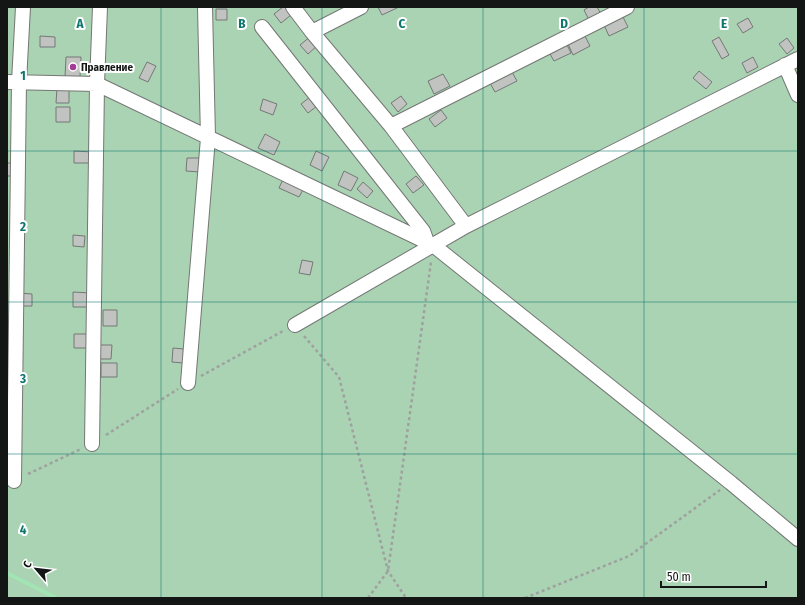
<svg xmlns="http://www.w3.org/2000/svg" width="805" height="605" viewBox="0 0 805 605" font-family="'Fira Sans Condensed',sans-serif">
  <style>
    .green { fill: #aad3b3 }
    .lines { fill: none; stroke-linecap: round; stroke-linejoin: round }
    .stream { stroke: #a2e4b3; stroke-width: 4 }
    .building { fill: #c0c3c0; stroke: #747875 }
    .minor-casing { stroke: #747774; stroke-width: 16 }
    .path { stroke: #9ea19e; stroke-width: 2.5; stroke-dasharray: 3 3; stroke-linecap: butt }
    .minor { stroke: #fff; stroke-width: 14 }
    .grid { fill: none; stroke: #0f766e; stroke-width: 1; stroke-opacity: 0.55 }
    .poi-dot { fill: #a43999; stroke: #fff; stroke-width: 1.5 }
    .labels { text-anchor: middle; stroke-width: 4; stroke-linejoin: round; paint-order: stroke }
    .poi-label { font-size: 11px; font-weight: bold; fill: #141615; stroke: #fff; text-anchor: start }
    .grid-label { font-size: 13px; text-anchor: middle; font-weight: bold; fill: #0f766e; stroke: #fff; stroke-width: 4; stroke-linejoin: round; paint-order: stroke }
  </style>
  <rect width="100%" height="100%" fill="#f7faf7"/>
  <path class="green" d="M7,7H798V598H7Z"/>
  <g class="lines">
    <path class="stream" d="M7,573L56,598"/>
  </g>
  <path class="building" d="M283,7H285L291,15L281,23L274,14Z
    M378,7H399L382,15Z
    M589,7H597L601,14L589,20L584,10Z
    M216,9H227V20H216Z
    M622,15L628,27L609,36L604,25Z
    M748,18L753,27L743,33L737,24Z
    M40,36L55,37V47H40Z
    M311,36L318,45L308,54L300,45Z
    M585,36L590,46L573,55L568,44Z
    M719,37L729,55L722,59L712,41Z
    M787,38L794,48L787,54L779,44Z
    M567,45L571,53L554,61L550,54Z
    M66,57H81L80,77H65Z
    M753,57L758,67L747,73L742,63Z
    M147,62L156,66L148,82L139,78Z
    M699,71L712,82L706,89L693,78Z
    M512,72L517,81L495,92L490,83Z
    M443,74L450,86L434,94L428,81Z
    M57,88H69V103H56Z
    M401,96L407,104L398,112L391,103Z
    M310,97L317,106L308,113L301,104Z
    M263,99L277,104L273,115L260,110Z
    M56,107H70V122H56Z
    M441,110L447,118L435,127L429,119Z
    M265,134L280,142L274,155L258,148Z
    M74,151L93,152V163H74Z
    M316,151L329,157L322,171L310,165Z
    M187,158H201L200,172L186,171Z
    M7,163H16V176H7Z
    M344,171L358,178L351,191L338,185Z
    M285,175L306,184L299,197L279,188Z
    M416,176L424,185L413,193L406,184Z
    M363,182L373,191L367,198L357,189Z
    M73,235L85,236L84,247L73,246Z
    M302,260L313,262L310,275L299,273Z
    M73,292L91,293V307H73Z
    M19,293L32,294V306H19Z
    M103,310H117V326H103Z
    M74,334H90V348H74Z
    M100,345H112L111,359H100Z
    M173,348L184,349L183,363L172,362Z
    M101,363H117V377H101Z"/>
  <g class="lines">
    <g class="minor-casing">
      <path id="minor" d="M293,7L312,32L391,126L466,226
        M262,27L423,231L427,242
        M312,32L361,7
        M785,65L798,95
        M7,82L97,84L433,245L731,483L798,539
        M391,126L627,7
        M295,325L466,226L798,59
        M188,383L208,138L205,7
        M92,444L97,84L100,7
        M14,481L19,82L23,7"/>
    </g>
    <path class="path" d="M304,336L339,377L388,571L406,598
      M201,376L283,331
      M106,435L178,389
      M28,474L81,449
      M368,598L388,571L431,262
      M525,598L629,556L720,490"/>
    <use href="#minor" class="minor"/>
  </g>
  <path class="grid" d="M161,7V598M322,7V598M483,7V598M644,7V598M7,151H798M7,302H798M7,454H798"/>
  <circle class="poi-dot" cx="73" cy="67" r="4"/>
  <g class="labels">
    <g class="poi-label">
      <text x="81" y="71">Правление</text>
    </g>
  </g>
  <g class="grid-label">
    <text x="80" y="28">A</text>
    <text x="242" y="28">B</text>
    <text x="402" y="28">C</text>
    <text x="564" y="28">D</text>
    <text x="724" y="28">E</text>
    <text x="23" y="80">1</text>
    <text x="23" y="231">2</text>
    <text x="23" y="383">3</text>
    <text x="23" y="534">4</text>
  </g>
  <rect width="805" height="605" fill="none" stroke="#141615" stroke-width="16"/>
  <g transform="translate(36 569) rotate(298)" stroke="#ffffff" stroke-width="3" paint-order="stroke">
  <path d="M0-3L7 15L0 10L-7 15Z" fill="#141615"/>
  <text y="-6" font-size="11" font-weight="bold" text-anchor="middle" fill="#141615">С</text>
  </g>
  <path d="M661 581v6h105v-6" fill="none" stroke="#141615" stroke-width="2"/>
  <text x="667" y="581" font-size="12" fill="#141615" stroke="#ffffff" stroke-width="3" paint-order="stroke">50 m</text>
</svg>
